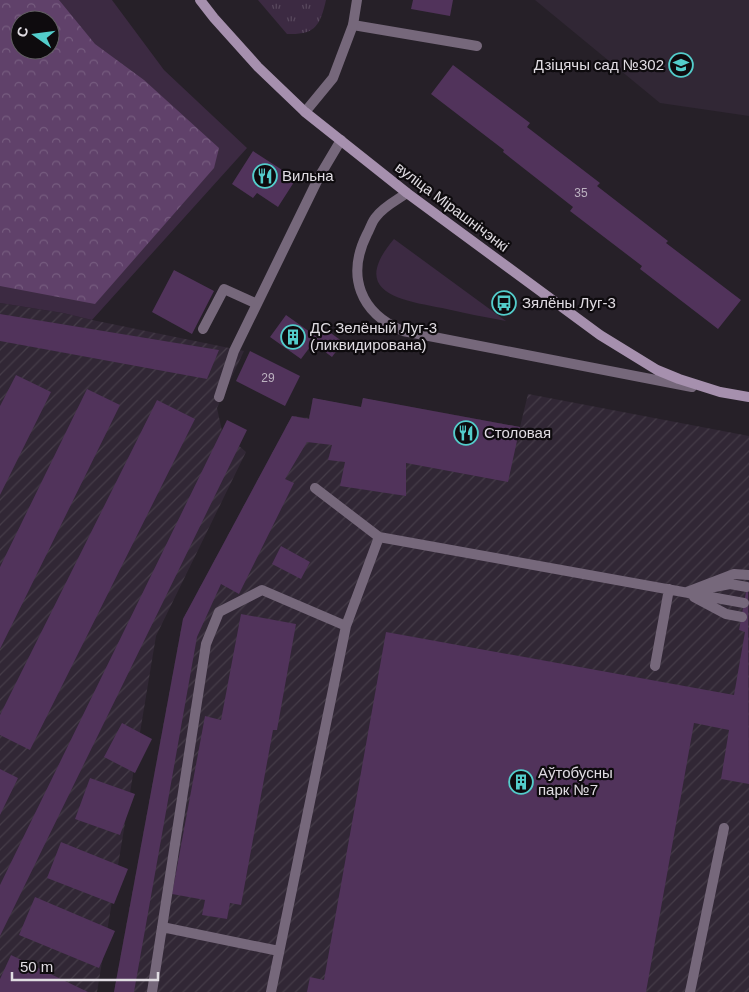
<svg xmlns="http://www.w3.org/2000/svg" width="749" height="992" viewBox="0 0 749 992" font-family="Helvetica,sans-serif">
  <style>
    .built { fill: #312735 }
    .industrial { fill: url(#industrial-furrows) }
    .green { fill: #3c2a42; fill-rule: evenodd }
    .forest { fill: url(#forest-crowns); fill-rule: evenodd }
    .park { fill: url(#park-tufts) }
    .building { fill: #51335b }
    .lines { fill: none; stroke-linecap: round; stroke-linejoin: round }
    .service { stroke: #76687b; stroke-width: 10 }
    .tertiary { stroke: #76687b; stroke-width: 10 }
    .secondary { stroke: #a690ae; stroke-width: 10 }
    .labels { text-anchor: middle; stroke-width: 4.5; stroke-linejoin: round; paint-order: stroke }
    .number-label { font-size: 12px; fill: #bcb2c0 }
    .poi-label { font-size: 15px; fill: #e0dce2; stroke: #0e0b0e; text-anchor: start }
    .street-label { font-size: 15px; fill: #e0dce2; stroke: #0e0b0e }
  </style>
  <defs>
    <pattern id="industrial-furrows" width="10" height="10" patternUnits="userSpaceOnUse" patternTransform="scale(1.25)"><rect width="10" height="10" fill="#312735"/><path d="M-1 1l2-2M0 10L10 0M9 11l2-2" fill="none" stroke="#453c48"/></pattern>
    <pattern id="forest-crowns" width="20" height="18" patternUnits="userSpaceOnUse" patternTransform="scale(1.25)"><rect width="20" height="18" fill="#60416a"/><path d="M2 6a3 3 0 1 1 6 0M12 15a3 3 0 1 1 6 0" fill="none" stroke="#765c7f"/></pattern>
    <pattern id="park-tufts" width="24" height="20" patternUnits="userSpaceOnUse" patternTransform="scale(1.25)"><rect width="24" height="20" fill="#3c2a42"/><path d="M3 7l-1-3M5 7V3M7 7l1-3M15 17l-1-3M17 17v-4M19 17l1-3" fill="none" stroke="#58485d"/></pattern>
  </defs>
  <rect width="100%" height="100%" fill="#262028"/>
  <path class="built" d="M535,0H749V116L660,103Z"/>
  <path class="industrial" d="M0,303L63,313L92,320L244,351L217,408L222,431L246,452L156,636L97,992H0Z
    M528,394L749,436V992H114L183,619L292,416L309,418L313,398L361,407L363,398L520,427Z"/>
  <path class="green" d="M0,0H112L164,70L247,148L92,320L63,313L0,303ZM20,20H50V50H20Z
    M394,239L506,321C485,317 463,313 442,308C399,300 349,292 394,239Z"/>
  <path class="forest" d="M0,0H59L95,44L144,80L219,148L214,168L95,304L0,286ZM20,20H50V50H20Z"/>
  <path class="park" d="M258,0H326C320,26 315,35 287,34Z"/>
  <path class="building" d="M413,0H453L450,16L411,9Z
    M453,65L530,123L527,127L600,183L597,186L668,241L666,243L741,300L718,329L640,269L642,266L570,211L573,207L503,152L504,150L431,94Z
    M253,151L296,179L278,207L257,193L253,198L232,184Z
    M174,270L214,291L192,334L152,312Z
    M0,314L219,350L207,379L0,341Z
    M286,315L317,337L324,328L343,342L332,357L313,343L301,359L270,337Z
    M250,351L300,376L285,406L236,381Z
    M16,375L51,392L0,495V406Z
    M87,389L120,405L0,649V567Z
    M313,398L361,407L363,398L520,427L508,482L406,463V496L340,486L345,462L328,460L332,445L307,442L285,479L294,483L239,594L221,584L197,637L134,992H114L183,619L292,416L309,419Z
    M157,400L195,419L30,750L0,735V715Z
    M227,420L247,430L0,936V885Z
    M281,546L310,562L301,579L272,564Z
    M748,581L749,784L721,779L729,730L694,723L646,992H307L310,977L324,980L386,632L734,695L745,632L739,630Z
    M241,614L296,624L277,730H273L241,905L230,903L227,919L202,915L205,900L172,894L205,716L221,720Z
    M122,723L152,739L135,773L104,757Z
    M0,769L18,778L0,815Z
    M90,778L135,794L120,835L75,819Z
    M61,842L128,869L114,904L47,878Z
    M35,897L115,931L99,968L19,935Z
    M11,955L88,992H0V979Z"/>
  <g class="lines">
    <path class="service" d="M353,25L477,46
      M407,193C397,200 383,207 376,217C372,221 370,229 367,234C346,276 360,313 403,331L692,387
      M203,329L224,289L257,304
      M219,397L234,351L319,177L341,140
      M315,488L379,537
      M709,588L730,584L747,587
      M687,592L734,574L749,575
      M694,597L726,614L742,617
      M655,666L669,589
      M162,927L279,951
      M152,992L206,644L219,612L262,590L346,626
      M271,992L346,626L379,537L744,603
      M690,992L724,828"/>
    <path class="tertiary" d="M305,112L333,78L353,25L357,0"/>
    <path class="secondary" d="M200,0L214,18L258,67L305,112L407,193L600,335L657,370L679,379L720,392L749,397"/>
  </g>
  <defs>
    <g id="school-ring" transform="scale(1.25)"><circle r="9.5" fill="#0e0b0e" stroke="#53cdcb" stroke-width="1.5"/><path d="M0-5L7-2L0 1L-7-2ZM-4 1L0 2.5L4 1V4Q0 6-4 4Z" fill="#53cdcb"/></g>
    <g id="restaurant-ring" transform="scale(1.25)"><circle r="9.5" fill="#0e0b0e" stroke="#53cdcb" stroke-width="1.5"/><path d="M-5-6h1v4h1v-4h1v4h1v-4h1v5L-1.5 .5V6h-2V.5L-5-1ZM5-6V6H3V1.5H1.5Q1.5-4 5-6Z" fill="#53cdcb"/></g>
    <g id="bus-ring" transform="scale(1.25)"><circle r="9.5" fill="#0e0b0e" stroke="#53cdcb" stroke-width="1.5"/><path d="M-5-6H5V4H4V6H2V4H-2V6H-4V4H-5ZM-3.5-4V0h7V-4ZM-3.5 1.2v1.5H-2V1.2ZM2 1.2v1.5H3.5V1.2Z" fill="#53cdcb"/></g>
    <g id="building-ring" transform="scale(1.25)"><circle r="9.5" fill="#0e0b0e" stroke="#53cdcb" stroke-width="1.5"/><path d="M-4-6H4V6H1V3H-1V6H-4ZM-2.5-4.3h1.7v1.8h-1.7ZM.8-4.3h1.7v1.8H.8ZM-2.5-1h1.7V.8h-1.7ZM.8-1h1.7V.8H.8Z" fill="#53cdcb"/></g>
  </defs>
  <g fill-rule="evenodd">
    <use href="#school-ring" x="681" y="65"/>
    <use href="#restaurant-ring" x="265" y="176"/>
    <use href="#bus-ring" x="504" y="303"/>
    <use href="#building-ring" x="293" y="337"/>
    <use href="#restaurant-ring" x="466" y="433"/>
    <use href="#building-ring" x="521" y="782"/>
  </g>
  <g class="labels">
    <g class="number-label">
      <text x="581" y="197">35</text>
      <text x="268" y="382">29</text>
    </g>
    <g class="poi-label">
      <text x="664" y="70" text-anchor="end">Дзіцячы сад №302</text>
      <text x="282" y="181">Вильна</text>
      <text x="522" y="308">Зялёны Луг-3</text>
      <text x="310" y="333">ДС Зелёный Луг-3<tspan x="310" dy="17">(ликвидирована)</tspan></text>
      <text x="484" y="438">Столовая</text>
      <text x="538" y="778">Аўтобусны<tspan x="538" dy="17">парк №7</tspan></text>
    </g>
    <g class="street-label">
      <text transform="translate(452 207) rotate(37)" y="5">вуліца Мірашнічэнкі</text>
    </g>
  </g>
  <g transform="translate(35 35) rotate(284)"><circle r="24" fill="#0e0b0e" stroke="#625f63"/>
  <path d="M0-4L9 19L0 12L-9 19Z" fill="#53cdcb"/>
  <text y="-8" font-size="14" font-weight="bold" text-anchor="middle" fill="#e0dce2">С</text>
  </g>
  <path d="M12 972v8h146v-8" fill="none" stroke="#e0dce2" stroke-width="2.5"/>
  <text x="20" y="972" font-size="15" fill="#e0dce2" stroke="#0e0b0e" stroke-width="4" paint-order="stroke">50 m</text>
</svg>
